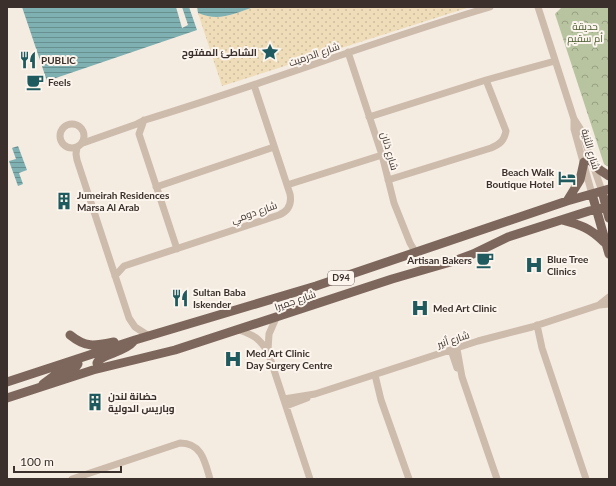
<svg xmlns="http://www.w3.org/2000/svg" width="616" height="486" viewBox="0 0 616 486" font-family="Lato,Cairo,sans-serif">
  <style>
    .forest { fill: url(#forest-crowns) }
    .sand { fill: url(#sand-dots) }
    .water { fill: url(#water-rules) }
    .pier { fill: #f4ebe1 }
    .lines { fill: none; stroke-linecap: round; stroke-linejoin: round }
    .minor { stroke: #cdbbac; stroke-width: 7 }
    .major { stroke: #7d675c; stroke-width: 9 }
    .labels { text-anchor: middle; stroke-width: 4; stroke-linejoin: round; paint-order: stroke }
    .shield { fill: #fbf5ee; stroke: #756b66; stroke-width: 1 }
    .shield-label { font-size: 9px; font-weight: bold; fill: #3b302b }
    .park-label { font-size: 10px; fill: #4a5a2e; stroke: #fbf5ee }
    .poi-label { font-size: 10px; font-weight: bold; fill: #3b302b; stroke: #fbf5ee; text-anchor: start }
    .street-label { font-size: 10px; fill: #3b302b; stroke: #fbf5ee }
  </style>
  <defs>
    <pattern id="forest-crowns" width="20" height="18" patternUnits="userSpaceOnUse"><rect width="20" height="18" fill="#b8c4a0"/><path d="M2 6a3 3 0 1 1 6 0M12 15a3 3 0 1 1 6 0" fill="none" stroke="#97a083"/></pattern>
    <pattern id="sand-dots" width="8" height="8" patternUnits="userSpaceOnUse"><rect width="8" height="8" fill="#efdcb8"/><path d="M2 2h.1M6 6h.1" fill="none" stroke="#cebd9e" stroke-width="1.8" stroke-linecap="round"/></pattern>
    <pattern id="water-rules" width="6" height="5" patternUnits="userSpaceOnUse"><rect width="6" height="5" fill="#7fb0b2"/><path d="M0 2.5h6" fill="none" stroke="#699091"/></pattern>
  </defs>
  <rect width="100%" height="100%" fill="#f4ebe1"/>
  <path class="forest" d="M562,7H609V167L604,164L555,14Z"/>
  <path class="sand" d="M254,7H470L222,86L198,13C220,22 233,14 254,7Z"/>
  <path class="water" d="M22,7H189L197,30L47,81Z
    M197,7H254C233,14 219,22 198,13Z
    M18,146L27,170L19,173L23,184L18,186L9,161L16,159L12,148Z"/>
  <path class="pier" d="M176,7H182L188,25L182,28Z"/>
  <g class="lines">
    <path class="minor" d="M538,7L574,119L581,130L602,191
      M348,52L382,155L394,203L410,243L416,253
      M369,117L486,80L555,61
      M574,119V129L592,194
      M144,120L139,134L177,249
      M60 136a12 12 0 1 1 24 0a12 12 0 1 1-24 0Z
      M83,143L137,124L145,120C261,85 374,41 490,7
      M77,147L76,154L77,160L129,318L135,327L149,336
      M388,180L491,148C500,144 504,141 506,131L486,80
      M287,185L382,155
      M156,187L274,147
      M115,276L124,266L279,215C288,211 292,204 290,194L254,85
      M599,305L609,297
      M537,325L542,348L586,479
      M239,330C254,335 259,338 268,352L310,479
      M457,349L462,377L497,479
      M268,350L269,334L276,318
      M451,350L457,368
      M375,375L381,400L409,479
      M284,399L315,394L478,341L532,327L599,305L609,304
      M286,406L307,398
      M72,479L180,443C202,443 205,462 210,479"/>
    <path class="major" d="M592,162L600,170L609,176
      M602,191L609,218
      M592,194L609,254
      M567,201L580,180L584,162
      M562,220C581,225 590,228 604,242
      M70,335C86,348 94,346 114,342
      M98,368L97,363C100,354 124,353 133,342
      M7,382L135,340L316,286L567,201L609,189
      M43,384L55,375L75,368L78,364L77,359
      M7,398L93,370L175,350L392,279L454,261L473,254L508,237L589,211L609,206"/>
  </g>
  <defs>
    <g id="sight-bare" transform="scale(1.38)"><path d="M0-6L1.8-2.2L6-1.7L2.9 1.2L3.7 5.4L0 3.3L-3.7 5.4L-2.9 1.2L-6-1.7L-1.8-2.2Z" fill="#1f5a5e" stroke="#fbf5ee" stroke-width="2.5" paint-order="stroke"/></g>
    <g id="restaurant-bare" transform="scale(1.38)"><path d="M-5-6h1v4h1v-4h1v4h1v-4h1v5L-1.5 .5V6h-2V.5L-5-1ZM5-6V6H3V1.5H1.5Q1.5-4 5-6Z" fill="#1f5a5e" stroke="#fbf5ee" stroke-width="2.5" paint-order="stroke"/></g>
    <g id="cafe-bare" transform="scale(1.38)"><path d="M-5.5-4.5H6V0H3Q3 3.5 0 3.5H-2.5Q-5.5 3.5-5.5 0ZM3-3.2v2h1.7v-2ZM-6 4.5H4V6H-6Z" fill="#1f5a5e" stroke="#fbf5ee" stroke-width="2.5" paint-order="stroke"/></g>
    <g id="hotel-bare" transform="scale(1.38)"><path d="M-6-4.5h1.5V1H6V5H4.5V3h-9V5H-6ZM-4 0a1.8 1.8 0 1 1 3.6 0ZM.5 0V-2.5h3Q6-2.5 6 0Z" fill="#1f5a5e" stroke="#fbf5ee" stroke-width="2.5" paint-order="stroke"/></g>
    <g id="building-bare" transform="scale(1.38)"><path d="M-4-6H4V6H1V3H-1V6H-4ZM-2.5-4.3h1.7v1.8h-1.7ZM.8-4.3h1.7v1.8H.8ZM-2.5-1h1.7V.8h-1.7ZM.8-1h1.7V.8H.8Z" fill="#1f5a5e" stroke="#fbf5ee" stroke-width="2.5" paint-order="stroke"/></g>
    <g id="hospital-bare" transform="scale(1.38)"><path d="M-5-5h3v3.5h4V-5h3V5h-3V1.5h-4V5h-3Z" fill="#1f5a5e" stroke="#fbf5ee" stroke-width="2.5" paint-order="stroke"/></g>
  </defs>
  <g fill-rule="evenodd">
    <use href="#sight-bare" x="270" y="52"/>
    <use href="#restaurant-bare" x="28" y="60"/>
    <use href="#cafe-bare" x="35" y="82"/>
    <use href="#hotel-bare" x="567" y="178"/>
    <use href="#building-bare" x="64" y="201"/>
    <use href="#cafe-bare" x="485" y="260"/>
    <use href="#hospital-bare" x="534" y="265"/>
    <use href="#restaurant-bare" x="180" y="298"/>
    <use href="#hospital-bare" x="420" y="308"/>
    <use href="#hospital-bare" x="233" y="359"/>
    <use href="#building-bare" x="95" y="402"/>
  </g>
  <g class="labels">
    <rect class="shield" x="328" y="271" width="26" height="14" rx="3"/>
    <g class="shield-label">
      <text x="341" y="281">D94</text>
    </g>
    <g class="park-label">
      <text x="585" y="30">حديقة<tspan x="585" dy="12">أم سقيم</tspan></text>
    </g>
    <g class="poi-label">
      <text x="257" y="56" text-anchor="end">الشاطئ المفتوح</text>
      <text x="41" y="64">PUBLIC</text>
      <text x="48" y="86">Feels</text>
      <text x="554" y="176" text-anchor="end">Beach Walk<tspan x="554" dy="12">Boutique Hotel</tspan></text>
      <text x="77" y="199">Jumeirah Residences<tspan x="77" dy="12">Marsa Al Arab</tspan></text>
      <text x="547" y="263">Blue Tree<tspan x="547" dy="12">Clinics</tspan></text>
      <text x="472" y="264" text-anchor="end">Artisan Bakers</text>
      <text x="193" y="296">Sultan Baba<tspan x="193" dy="12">Iskender</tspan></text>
      <text x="433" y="312">Med Art Clinic</text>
      <text x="246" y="357">Med Art Clinic<tspan x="246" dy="12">Day Surgery Centre</tspan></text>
      <text x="108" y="400">حضانة لندن<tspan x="108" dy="12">وباريس الدولية</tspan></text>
    </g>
    <g class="street-label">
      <text transform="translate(314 54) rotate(-19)" y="4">شارع الدرميت</text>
      <text transform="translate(591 149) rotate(74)" y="4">شارع الثنية</text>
      <text transform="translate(390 151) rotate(74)" y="4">شارع ذنان</text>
      <text transform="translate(254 212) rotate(-19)" y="4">شارع دومي</text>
      <text transform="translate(295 300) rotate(-19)" y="4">شارع جميرا</text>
      <text transform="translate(453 339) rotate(-18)" y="4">شارع أنير</text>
    </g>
  </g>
  <rect width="616" height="486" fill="none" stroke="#3b302b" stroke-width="16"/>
  <path d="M14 466v6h107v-6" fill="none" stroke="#3b302b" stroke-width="2"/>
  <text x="20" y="466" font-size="12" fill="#3b302b" stroke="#fbf5ee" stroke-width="3" paint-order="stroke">100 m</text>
</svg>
